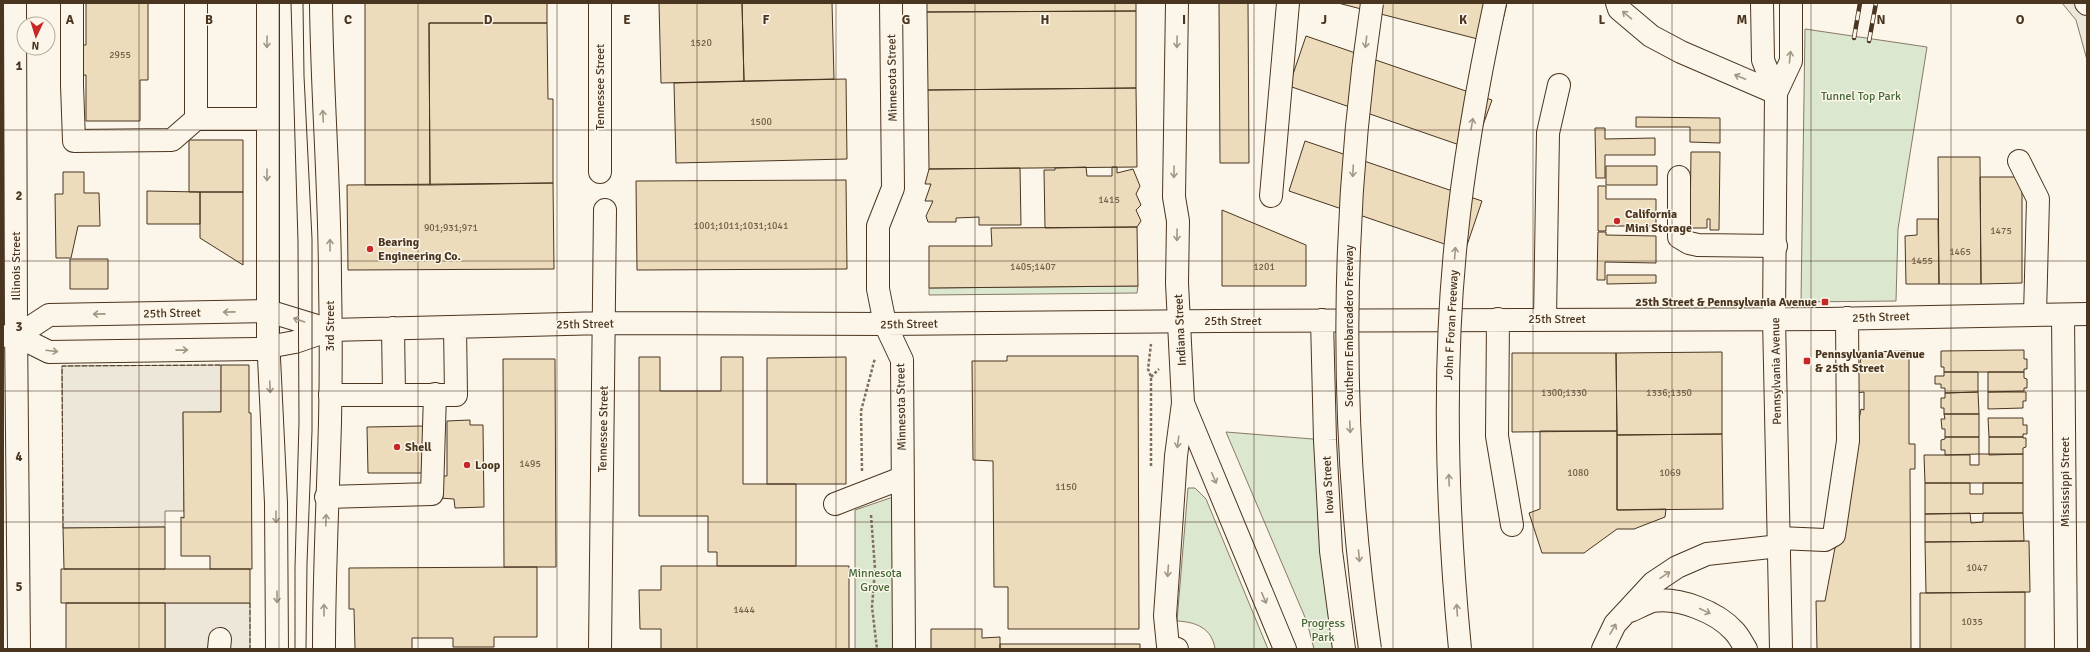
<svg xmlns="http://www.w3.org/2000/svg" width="2090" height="652" viewBox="0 0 2090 652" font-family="Signika,sans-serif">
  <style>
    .green { fill: #dce7d0; stroke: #887966 }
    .parking { fill: #ede7d9; stroke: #887966 }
    .building { fill: #ecdcbc; stroke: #4a3520 }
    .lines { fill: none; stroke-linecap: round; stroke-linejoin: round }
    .minor-casing { stroke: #4a3520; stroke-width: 24 }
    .major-casing { stroke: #4a3520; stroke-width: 24 }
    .highway-casing { stroke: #4a3520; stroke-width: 24 }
    .path { stroke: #7f6f5c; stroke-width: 2.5; stroke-dasharray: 3 2; stroke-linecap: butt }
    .minor { stroke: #fbf6e9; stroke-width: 22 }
    .major { stroke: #fbf6e9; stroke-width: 22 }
    .highway { stroke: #fbf6e9; stroke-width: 22 }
    .tram { stroke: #4a3520; stroke-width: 1 }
    .rail-casing { stroke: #4a3520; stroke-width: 4.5 }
    .rail { stroke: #fbf6e9; stroke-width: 3; stroke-dasharray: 9; stroke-linecap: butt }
    .highway-bridge-casing { stroke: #4a3520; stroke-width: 24; stroke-linecap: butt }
    .highway-bridge { stroke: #fbf6e9; stroke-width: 22 }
    .fence { stroke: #4a3520; stroke-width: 1; stroke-dasharray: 5 2; stroke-linecap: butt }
    .oneway { stroke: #a29684 }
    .grid { fill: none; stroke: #4a3520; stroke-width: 1; stroke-opacity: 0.55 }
    .poi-dot { fill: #c62828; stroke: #fbf6e9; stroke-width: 1.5 }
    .labels { text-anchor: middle; stroke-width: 3; stroke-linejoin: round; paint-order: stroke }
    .number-label { font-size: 10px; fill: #725f47 }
    .street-label { font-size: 12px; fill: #4a3520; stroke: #fbf6e9 }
    .park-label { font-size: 12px; fill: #436837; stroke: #fbf6e9 }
    .poi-label { font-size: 12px; font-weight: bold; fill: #4a3520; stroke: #fbf6e9; text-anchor: start }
    .grid-label { font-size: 13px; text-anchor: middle; font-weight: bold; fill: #4a3520; stroke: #fbf6e9; stroke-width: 3; stroke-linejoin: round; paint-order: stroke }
  </style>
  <rect width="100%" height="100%" fill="#fbf6e9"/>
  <path class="green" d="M1805,29L1927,47L1898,229L1896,301L1801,302Z
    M1138,286L1137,293L929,295V288Z
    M1226,432L1325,440L1338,649H1314L1307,622Z
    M1188,488H1195L1206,499L1268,649H1215C1212,628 1196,622 1177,621Z
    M893,497L896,649H855V510Z"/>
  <path class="parking" d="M2062,3H2087V60L2076,20Z
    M221,365V412L183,413L184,511H165V527L63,528L62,366Z
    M165,603H250V649H165Z"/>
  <path class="building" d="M86,3H148V80H140V121H86V75L76,76V45H86Z
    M365,3H547V23H429L430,185H365Z
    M659,3H742L744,81L661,83Z
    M742,3H832L834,79L744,81Z
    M927,3H1136V11L927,12Z
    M1219,3H1248L1249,163H1220Z
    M1338,3H1507L1497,44Z
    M1136,11V88L928,90L927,12Z
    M429,23H547L548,99H553V183L430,185Z
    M1306,36L1492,100L1474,150L1289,86Z
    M846,79L847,159L676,163L674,83Z
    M1136,88L1137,167L929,169L928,90Z
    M1636,117L1720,118V143L1690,142V127H1636Z
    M1595,128H1605V139L1655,138V155H1605V178H1596Z
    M189,140H243V192H189Z
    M1305,141L1482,201L1465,251L1289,191Z
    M1691,152H1720L1719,230H1710V219H1707V228H1690Z
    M1938,157H1980L1981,284H1939Z
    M1606,166H1657V185H1606Z
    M1086,167L1087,176H1112V167H1117V173L1133,169L1140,186L1136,194L1141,205L1136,210L1141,221L1137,227L1045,228L1044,170H1055V168Z
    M1020,168L1021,225H979V217L956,218V222H928L926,216L933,201H925L931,184H925L929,169Z
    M63,172H84V193H99L100,226H78L71,258H56L55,194H63Z
    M1980,177H2022V283L1981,284Z
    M846,180L847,269L637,270L636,181Z
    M553,183L554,269L348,270L347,185Z
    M1598,186H1606V199H1656V226H1606V231H1598Z
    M147,191L200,192V224H147Z
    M200,192H243V265L200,238Z
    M1222,210L1306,245V286H1222Z
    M1917,219H1938L1939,284H1906L1905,236L1917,235Z
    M1137,227L1138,286L929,288V246H992L991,228Z
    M1598,232H1606V235L1656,236V263L1605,262V280H1597Z
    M70,259H108V289H70Z
    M1607,275H1656V283L1607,284Z
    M2024,350V359H2027V369H2024V372H1944V367H1941V351Z
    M1909,351V444H1915V469H1910L1911,649H1817L1816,601H1825L1861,409L1864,410V392L1855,393L1862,352Z
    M1722,352V434L1617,435L1616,353Z
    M1512,353H1616L1617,431L1512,432Z
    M1007,356H1138L1139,629H1008V587H994L993,461L973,460L972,361H1007Z
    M639,357H660V391H721V357H743V484H796V566H717V552H708V516H639Z
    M846,357V484H767V358Z
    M503,359H555L556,567H504Z
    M221,365H249V413H251L252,569H210V556H181V517L184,518L183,412H221Z
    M1944,372H1978V392L1945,393V388H1941V384H1935V376H1944Z
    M1988,372H2024V378L2027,379V388H2024V391L1988,392Z
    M1978,392L1979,414H1944V408H1941V398H1945V393Z
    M1988,392H2026V401H2023V408L1988,409Z
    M1944,414H1979V437H1945V429H1942L1941,419H1945Z
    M1988,418H2023V425H2027V434H2023V437H1989Z
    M470,420V425H483L484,507L455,508L454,499L439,498V476H447V421Z
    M424,426L425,473H368L367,427Z
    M1540,431H1617V510L1666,509L1665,517L1634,529H1617L1584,553H1542L1529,513L1540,509Z
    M1722,434L1723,509L1617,510V435Z
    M1945,437H1979V454L1945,455V450H1941V440L1945,439Z
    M1989,437H2023V438H2026V447L2023,448V454L1989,455Z
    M1979,454H2023V483H1925L1924,455H1970V465H1979Z
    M1925,483H1970V494H1983V483H2023V513L1925,514Z
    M1970,513L1971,523L1983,522V513H2023L2024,541L1925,542V514Z
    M165,527V569H64L63,528Z
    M2029,541L2030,592L1926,593L1925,542Z
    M661,566H849V649H661V629H640L639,590H661Z
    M537,567V637H494V647H453V638H412V649H355L354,609H349V568Z
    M61,569H250V603H61Z
    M2025,592V649H1920V593Z
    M66,603H165V649H66Z
    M931,629H982V638L1000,637V649H931Z
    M1000,644H1140V649H1000Z"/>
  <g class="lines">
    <g class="minor-casing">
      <path id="minor" d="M15,3L16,325L19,649
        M72,3V85L74,141L172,140L196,119V3
        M600,3V172
        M891,3L893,188L878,226V289L885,324L902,360L904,649
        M2086,3L2087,4
        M196,119H267
        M2019,161L2038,199L2035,315
        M1679,177V237L1689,243L1698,245L1776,246
        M1271,196L1288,3
        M2063,315L2066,649
        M1498,319L1497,436L1512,525
        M1545,319L1548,133L1559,85
        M1322,320L1325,440L1331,551L1344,649
        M393,328L394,394
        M6,336H17L49,352L257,349L295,342L330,330
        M17,336L49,315L268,311L330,330L604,323L885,324L1217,321L1826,319L2087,314
        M330,395H456L455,327
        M326,497L432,494L435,394
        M835,504L902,478
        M1779,538L1825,540L1834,535L1848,441L1847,318
        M219,649L220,639
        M600,649L605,210
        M1177,649L1168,646L1165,616L1176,456L1183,403"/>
    </g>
    <g class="major-casing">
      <path id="major" d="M268,3V337L276,503L277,649
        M321,3C322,96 330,189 330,282C331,329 331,375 330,422C328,498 324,573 324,649
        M1177,3L1174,197L1178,221L1177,283L1183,403
        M1762,3L1763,60L1776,93L1774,318L1781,649
        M1776,93L1791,61V3"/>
    </g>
    <g class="highway-casing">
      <path id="highway" d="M1617,3L1619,9L1651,36L1681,52L1776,93
        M1183,403L1285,649
        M1630,611C1637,608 1646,603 1653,601C1679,597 1717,612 1734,631C1739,636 1742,643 1746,649
        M1603,649L1615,624L1653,583L1677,567L1707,554L1780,546"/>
    </g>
    <path class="path" d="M1151,377L1159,369
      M1151,466V377L1148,369L1151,344
      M862,471L861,411L875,358
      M871,515L875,569L872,607L877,649"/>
    <use href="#minor" class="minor"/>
    <use href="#major" class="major"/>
    <use href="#highway" class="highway"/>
    <path class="tram" d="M291,3L298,242L299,422L295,567V649
      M303,3L304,76L312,239V431L307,563L306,649"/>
    <g class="rail-casing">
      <path id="rail" d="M1854,38L1860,3
        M1869,41L1876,3"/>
    </g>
    <use href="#rail" class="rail"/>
    <g class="highway-bridge-casing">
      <path id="highway-bridge" d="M1370,649C1339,436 1340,216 1372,3
        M1460,649C1447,514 1442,377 1456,241C1464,161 1478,82 1495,3"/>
    </g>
    <use href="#highway-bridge" class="highway-bridge"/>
    <path class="fence" d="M63,528L62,366L221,365
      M250,603V649"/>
  </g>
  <defs><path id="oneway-shaft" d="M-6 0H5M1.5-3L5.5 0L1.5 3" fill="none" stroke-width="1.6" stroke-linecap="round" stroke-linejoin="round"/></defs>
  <g class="oneway">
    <use href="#oneway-shaft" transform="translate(1627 15) rotate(-140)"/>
    <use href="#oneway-shaft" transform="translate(267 42) rotate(91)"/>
    <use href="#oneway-shaft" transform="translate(1177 42) rotate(91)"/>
    <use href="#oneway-shaft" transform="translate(1366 42) rotate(97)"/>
    <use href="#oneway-shaft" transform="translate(1790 57) rotate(-84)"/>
    <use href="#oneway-shaft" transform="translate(1740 77) rotate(-157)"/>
    <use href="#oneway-shaft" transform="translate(323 116) rotate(-93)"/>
    <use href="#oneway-shaft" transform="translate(1472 124) rotate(-80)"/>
    <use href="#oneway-shaft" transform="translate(1353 171) rotate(93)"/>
    <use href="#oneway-shaft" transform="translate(1174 172) rotate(91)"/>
    <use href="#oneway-shaft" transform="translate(267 175) rotate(90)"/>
    <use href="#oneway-shaft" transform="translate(1177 235) rotate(91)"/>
    <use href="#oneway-shaft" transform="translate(330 245) rotate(-90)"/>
    <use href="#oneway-shaft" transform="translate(1455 253) rotate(-86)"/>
    <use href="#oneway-shaft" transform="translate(229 312) rotate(179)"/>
    <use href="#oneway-shaft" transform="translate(99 314) rotate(179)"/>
    <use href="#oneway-shaft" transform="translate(299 320) rotate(-161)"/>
    <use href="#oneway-shaft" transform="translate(182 350) rotate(-1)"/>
    <use href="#oneway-shaft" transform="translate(52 351) rotate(7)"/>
    <use href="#oneway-shaft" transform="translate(270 387) rotate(87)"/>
    <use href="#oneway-shaft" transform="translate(1350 427) rotate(87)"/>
    <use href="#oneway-shaft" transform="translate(1178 442) rotate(98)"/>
    <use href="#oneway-shaft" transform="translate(1214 478) rotate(67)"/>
    <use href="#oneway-shaft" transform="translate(1449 480) rotate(-92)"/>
    <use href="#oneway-shaft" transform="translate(276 517) rotate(89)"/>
    <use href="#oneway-shaft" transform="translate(326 520) rotate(-88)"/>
    <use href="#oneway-shaft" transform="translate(1359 556) rotate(85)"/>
    <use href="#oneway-shaft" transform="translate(1168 571) rotate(94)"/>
    <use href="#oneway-shaft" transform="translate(1665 575) rotate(-34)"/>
    <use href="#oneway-shaft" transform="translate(277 597) rotate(90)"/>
    <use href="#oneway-shaft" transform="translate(1264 598) rotate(67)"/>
    <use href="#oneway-shaft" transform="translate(324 610) rotate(-90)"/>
    <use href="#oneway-shaft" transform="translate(1457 610) rotate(-94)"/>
    <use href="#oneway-shaft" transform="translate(1705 611) rotate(25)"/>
    <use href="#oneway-shaft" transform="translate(1613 629) rotate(-60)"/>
  </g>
  <path class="grid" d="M139,3V649M279,3V649M418,3V649M557,3V649M697,3V649M836,3V649M975,3V649M1115,3V649M1254,3V649M1393,3V649M1533,3V649M1672,3V649M1811,3V649M1951,3V649M3,130H2087M3,261H2087M3,391H2087M3,522H2087"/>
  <g class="poi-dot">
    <circle cx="1617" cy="221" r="4"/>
    <circle cx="370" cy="249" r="4"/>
    <rect x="1821" y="298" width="8" height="8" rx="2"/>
    <rect x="1803" y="357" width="8" height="8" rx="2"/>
    <circle cx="397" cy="447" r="4"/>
    <circle cx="467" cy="465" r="4"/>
  </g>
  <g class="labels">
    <g class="number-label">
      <text x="701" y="46">1520</text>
      <text x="120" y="58">2955</text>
      <text x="761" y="125">1500</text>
      <text x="1109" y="203">1415</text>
      <text x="741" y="229">1001;1011;1031;1041</text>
      <text x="451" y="231">901;931;971</text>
      <text x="2001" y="234">1475</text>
      <text x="1960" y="255">1465</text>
      <text x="1922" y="264">1455</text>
      <text x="1033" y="270">1405;1407</text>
      <text x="1264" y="270">1201</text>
      <text x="1564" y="396">1300;1330</text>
      <text x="1669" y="396">1336;1350</text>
      <text x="530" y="467">1495</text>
      <text x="1578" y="476">1080</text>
      <text x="1670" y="476">1069</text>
      <text x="1066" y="490">1150</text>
      <text x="1977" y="571">1047</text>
      <text x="744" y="613">1444</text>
      <text x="1972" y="625">1035</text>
    </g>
    <g class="street-label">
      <text transform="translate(892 78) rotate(-91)" y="4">Minnesota Street</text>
      <text transform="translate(600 87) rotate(-90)" y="4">Tennessee Street</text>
      <text transform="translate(16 266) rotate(-90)" y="4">Illinois Street</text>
      <text transform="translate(172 313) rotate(-1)" y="4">25th Street</text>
      <text transform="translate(1881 317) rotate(-2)" y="4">25th Street</text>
      <text x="1557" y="323">25th Street</text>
      <text x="1233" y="325">25th Street</text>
      <text transform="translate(585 324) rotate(-1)" y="4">25th Street</text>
      <text transform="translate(909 324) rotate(-1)" y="4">25th Street</text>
      <text transform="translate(1451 325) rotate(-87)" y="4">John F Foran Freeway</text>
      <text transform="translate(330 326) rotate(-90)" y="4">3rd Street</text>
      <text transform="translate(1349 326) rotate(-90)" y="4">Southern Embarcadero Freeway</text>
      <text transform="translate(1180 330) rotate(-93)" y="4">Indiana Street</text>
      <text transform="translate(1776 371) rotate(-91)" y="4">Pennsylvania Avenue</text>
      <text transform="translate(901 407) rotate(-91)" y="4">Minnesota Street</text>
      <text transform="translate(603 429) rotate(-89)" y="4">Tennessee Street</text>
      <text transform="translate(2065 482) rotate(-90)" y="4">Mississippi Street</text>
      <text transform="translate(1328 485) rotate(-93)" y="4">Iowa Street</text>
    </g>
    <g class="park-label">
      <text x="1861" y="100">Tunnel Top Park</text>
      <text x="875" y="577">Minnesota<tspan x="875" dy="14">Grove</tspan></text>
      <text x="1323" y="627">Progress<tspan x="1323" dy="14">Park</tspan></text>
    </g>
    <g class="poi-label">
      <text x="1625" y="218">California<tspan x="1625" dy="14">Mini Storage</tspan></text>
      <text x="378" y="246">Bearing<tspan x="378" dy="14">Engineering Co.</tspan></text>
      <text x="1817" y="306" text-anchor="end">25th Street &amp; Pennsylvania Avenue</text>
      <text x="1815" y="358">Pennsylvania Avenue<tspan x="1815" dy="14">&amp; 25th Street</tspan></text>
      <text x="405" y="451">Shell</text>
      <text x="475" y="469">Loop</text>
    </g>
  </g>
  <g class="grid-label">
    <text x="70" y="24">A</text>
    <text x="209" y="24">B</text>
    <text x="348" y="24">C</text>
    <text x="488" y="24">D</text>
    <text x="627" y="24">E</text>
    <text x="766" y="24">F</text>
    <text x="906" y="24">G</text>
    <text x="1045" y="24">H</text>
    <text x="1184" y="24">I</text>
    <text x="1324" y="24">J</text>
    <text x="1463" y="24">K</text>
    <text x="1602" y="24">L</text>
    <text x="1742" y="24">M</text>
    <text x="1881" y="24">N</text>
    <text x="2020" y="24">O</text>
    <text x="19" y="70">1</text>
    <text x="19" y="200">2</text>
    <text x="19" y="331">3</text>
    <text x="19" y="461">4</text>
    <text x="19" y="591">5</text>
  </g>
  <rect width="2090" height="652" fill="none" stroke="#4a3520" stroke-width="8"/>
  <g transform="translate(36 36) rotate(184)"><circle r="19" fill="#fbf6e9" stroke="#b4a999"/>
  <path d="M0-3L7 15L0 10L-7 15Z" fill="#c62828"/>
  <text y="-6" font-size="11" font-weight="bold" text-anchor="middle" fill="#4a3520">N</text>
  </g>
</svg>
